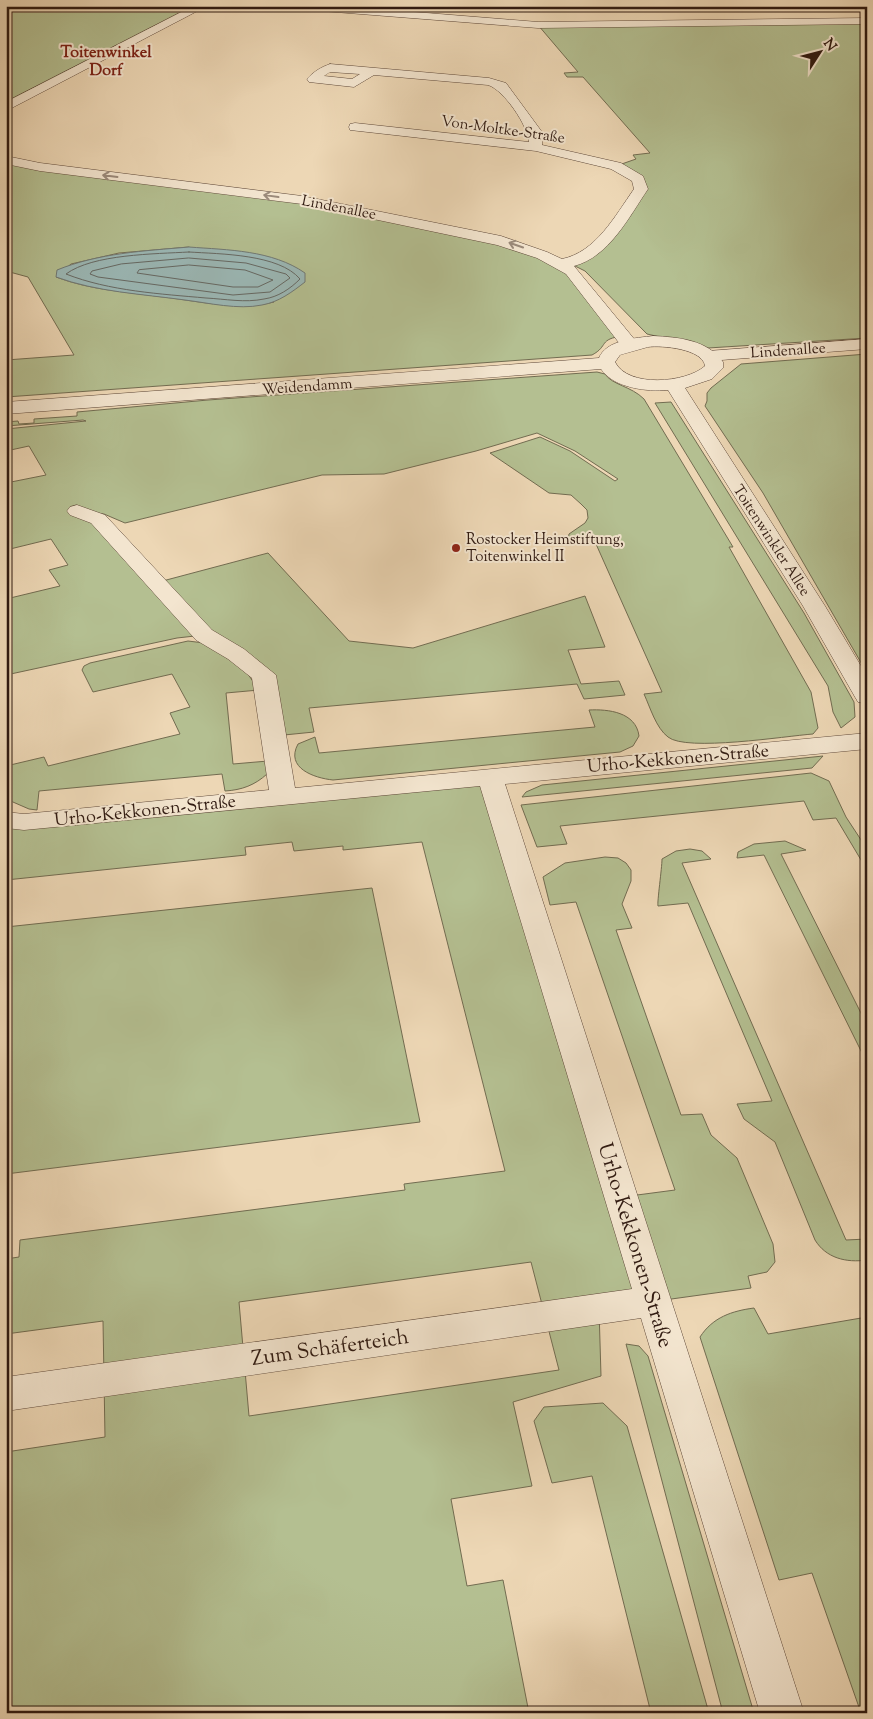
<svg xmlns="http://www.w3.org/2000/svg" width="873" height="1719" viewBox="0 0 873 1719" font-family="'Sorts Mill Goudy',serif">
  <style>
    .green { fill: #b4bf91; stroke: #726c51; fill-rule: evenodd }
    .water { fill: #9bb8b6; stroke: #707974 }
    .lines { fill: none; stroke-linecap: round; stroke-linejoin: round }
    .shore { stroke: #666964; stroke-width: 1 }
    .minor-casing { stroke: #5f493a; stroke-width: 1 }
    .tertiary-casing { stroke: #5f493a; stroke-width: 1 }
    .minor { fill: #f3e5cf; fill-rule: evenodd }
    .tertiary { fill: #f3e5cf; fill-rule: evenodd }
    .oneway { stroke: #9b8a7a }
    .poi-dot { fill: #8f2418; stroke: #f3e5cf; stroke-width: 2 }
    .labels { text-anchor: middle; stroke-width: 4; stroke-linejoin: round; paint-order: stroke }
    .far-street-label { font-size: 15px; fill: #301a11; stroke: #f3e5cf }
    .far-poi-label { font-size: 15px; fill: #301a11; stroke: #f3e5cf; text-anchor: start }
    .far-quarter-label { font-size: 16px; font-weight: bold; fill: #7a1f14; stroke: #f3e5cf }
    .street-label { font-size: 18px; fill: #301a11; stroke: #f3e5cf }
    .near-street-label { font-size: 21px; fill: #301a11; stroke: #f3e5cf }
  </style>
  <rect width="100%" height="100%" fill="#edd7b5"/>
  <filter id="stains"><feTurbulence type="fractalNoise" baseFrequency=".004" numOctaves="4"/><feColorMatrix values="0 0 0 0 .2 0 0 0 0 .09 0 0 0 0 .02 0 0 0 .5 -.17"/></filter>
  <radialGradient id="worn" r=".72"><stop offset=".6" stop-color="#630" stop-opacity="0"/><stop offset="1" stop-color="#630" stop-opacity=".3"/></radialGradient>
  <path class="green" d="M6,6H202L6,107Z
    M867,21V338L708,348L647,334L585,271L569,263L585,256L641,189L638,179L616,166L636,159L633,155L650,153L583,77H567L564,73L578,72L538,25Z
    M6,160L233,191L501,241L561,264L623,336C598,339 609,346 592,355L6,397V360L74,355L28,277L6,271ZM189,247L274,302C238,311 199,301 163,297C127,292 90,290 56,277L71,264L119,253Z
    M867,354V673L763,493L705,406L707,401V393L711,388L741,364Z
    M597,372L605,374C612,385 631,386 644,399L733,547H729L811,692L818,728L813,734C786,736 686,752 668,737C656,728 650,707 644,694L662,692L596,544L593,538L568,539L569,534L585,523L588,518L587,510L581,504L571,495L549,493L490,453L540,437L570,451L615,481L618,479L575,451L537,433L476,451L384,474L322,475L125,523L104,514L80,512L98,519L155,583L268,553L349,641L413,648L585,596L605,647L568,650L581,684L619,681L625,695L584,699L577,684L309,708L314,732L274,736L267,689L204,635L177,638L6,675V599L60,586L49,570L68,565L51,539L6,550V483L46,475L29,446L6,451V429L86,421L83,420L6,426V422L18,421L19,424L34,423V419L77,416V412L208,400Z
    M671,402L804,613L854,702L855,717L841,728L833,712L828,686L655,403Z
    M188,641L204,643L245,670L259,690L226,693L233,764L268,761L267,774C255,785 242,790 225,791L222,774L39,791L37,810L29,809L6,799V766L44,757L48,766L180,734L170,713L190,707L172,674L93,692L82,670L84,666L90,663Z
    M589,710C608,709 636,712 639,736L633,746L620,752L333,780C314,778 285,768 298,744L315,737L319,753L595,727Z
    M823,756L812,768L522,797L526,792L542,785Z
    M811,773L829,781L846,817L867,849V870L836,818L813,820L804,801L560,826L567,844L537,847L521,805Z
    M490,776L622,1197L675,1190L576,902L550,905L543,877L565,863L605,857L618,858L626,863L631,870V881L622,904L632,928L616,930L681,1115L702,1114L711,1135L737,1158L773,1244L775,1262L767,1272L748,1276L751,1288L599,1309L601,1376L513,1402L532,1486L451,1499L467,1586L503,1580L529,1713H6V1452L105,1437L103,1321L6,1334V1259L19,1257L20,1240L405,1190L404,1184L505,1171L422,842L343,850V846L294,851L292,842L245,847L246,855L6,880V825ZM531,1262L559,1370L249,1416L239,1302Z
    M785,841L806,850L781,854L867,1025V1063L764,855L737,858L738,852L754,844Z
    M690,849L702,851L711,859L682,863L846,1240L867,1239V1260C846,1263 826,1258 815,1240L775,1142L744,1119L737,1104L772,1101L688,903L658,906C657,902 662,868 662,859L676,851Z
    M372,888L420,1122L6,1174V927Z
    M754,1308L768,1334L867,1317V1713H861L812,1573L779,1580L700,1337C713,1317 732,1311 754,1308Z
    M626,1344L639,1346L648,1356L754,1713H723Z
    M603,1403L627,1426L709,1713H651L592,1476L552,1483L534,1421L544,1407Z"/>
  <path class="water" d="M189,247C228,250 272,250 305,273V282C292,292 279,302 262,305C238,310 209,303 185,300C142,294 97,292 56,277L57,270C99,253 144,251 189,247Z"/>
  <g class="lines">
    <path class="shore" d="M189,252C220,254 279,254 300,279C290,289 278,297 264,299C245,303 225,299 206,298C161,294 109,291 66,274C93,254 155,254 189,252Z
      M189,258L246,263L286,274L290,278L270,292L233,295L98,277L90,274L92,271L121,264Z
      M189,265L245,270L273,280L258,287H233L137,273L139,270Z"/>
    <g class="minor-casing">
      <path id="minor" d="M193,6H207L6,111V102Z
        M292,6H340L538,22L867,18V24L538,28L297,9Z
        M330,64L489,78L506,83L542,132V145L621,163L643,176L648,189C629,217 609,257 574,266L635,340L638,344L635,348H623L566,274L537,258L497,245L302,204L40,171L6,164V156L40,163L302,196L501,236L547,252L562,259C596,252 615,216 634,189L632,181L611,169L536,151L350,130L349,127L350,124L355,123L529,142C528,126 504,90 488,85L374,75L354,87L309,82L307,79C313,72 321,67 330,64ZM330,72L360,74L352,79L324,76Z
        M867,339V349L708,361L702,360L699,356L702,352L708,351Z
        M77,505L105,515L212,630L244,649L276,675L295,788L867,733V749L505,784L804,1713H760L641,1318L6,1411V1377L632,1289L480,786L24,830L6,828V812L24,814L269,790L252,678L228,659L196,640L91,523L70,515L67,511L70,507Z"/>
    </g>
    <g class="tertiary-casing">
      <path id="tertiary" d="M653,336C678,337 708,340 723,362V368L712,379L685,388L825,606L867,676V704L858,702L855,697L803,606L668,390C647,392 614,388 601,369L6,414V402L599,358C606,340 636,338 653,336ZM648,347C662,345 703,349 705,366C686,383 628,388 615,362L620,355Z"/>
    </g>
    <use href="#minor" class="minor"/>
    <use href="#tertiary" class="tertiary"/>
  </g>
  <defs><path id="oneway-shaft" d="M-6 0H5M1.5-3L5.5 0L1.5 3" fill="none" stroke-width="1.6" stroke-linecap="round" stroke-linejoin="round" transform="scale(1.25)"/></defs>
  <g class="oneway">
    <use href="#oneway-shaft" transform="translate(110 176) rotate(-173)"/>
    <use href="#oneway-shaft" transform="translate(271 196) rotate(-172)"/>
    <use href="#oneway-shaft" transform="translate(516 245) rotate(-161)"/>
  </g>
  <circle class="poi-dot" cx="456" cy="548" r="5"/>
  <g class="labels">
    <g class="far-street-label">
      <text transform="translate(503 129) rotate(8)" y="5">Von-Moltke-Straße</text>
      <text transform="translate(339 207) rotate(11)" y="5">Lindenallee</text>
      <text transform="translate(788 350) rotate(-4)" y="5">Lindenallee</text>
      <text transform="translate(307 386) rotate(-4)" y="5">Weidendamm</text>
      <text transform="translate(772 540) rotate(57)" y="5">Toitenwinkler Allee</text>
    </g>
    <g class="far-poi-label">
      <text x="466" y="544">Rostocker Heimstiftung,<tspan x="466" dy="17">Toitenwinkel II</tspan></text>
    </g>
    <g class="far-quarter-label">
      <text x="106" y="57">Toitenwinkel<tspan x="106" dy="18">Dorf</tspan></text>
    </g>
    <g class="street-label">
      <text transform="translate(678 758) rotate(-5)" y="6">Urho-Kekkonen-Straße</text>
      <text transform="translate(145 810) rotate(-6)" y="6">Urho-Kekkonen-Straße</text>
    </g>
    <g class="near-street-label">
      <text transform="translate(636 1245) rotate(73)" y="7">Urho-Kekkonen-Straße</text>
      <text transform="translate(330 1347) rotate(-8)" y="7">Zum Schäferteich</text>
    </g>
  </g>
  <rect width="873" height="1719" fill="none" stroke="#edd7b5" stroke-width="25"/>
  <rect x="8" y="8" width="858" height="1704" fill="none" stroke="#301a11" stroke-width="2.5"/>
  <rect x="12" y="12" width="848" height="1694" fill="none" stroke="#301a11"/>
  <g transform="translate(820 52) rotate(54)" stroke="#f3e5cf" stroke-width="4" paint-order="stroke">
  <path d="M0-4L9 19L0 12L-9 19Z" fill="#301a11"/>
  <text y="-8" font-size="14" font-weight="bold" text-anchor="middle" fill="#301a11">N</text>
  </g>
  <rect width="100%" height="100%" filter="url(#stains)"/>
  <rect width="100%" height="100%" fill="url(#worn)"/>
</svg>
